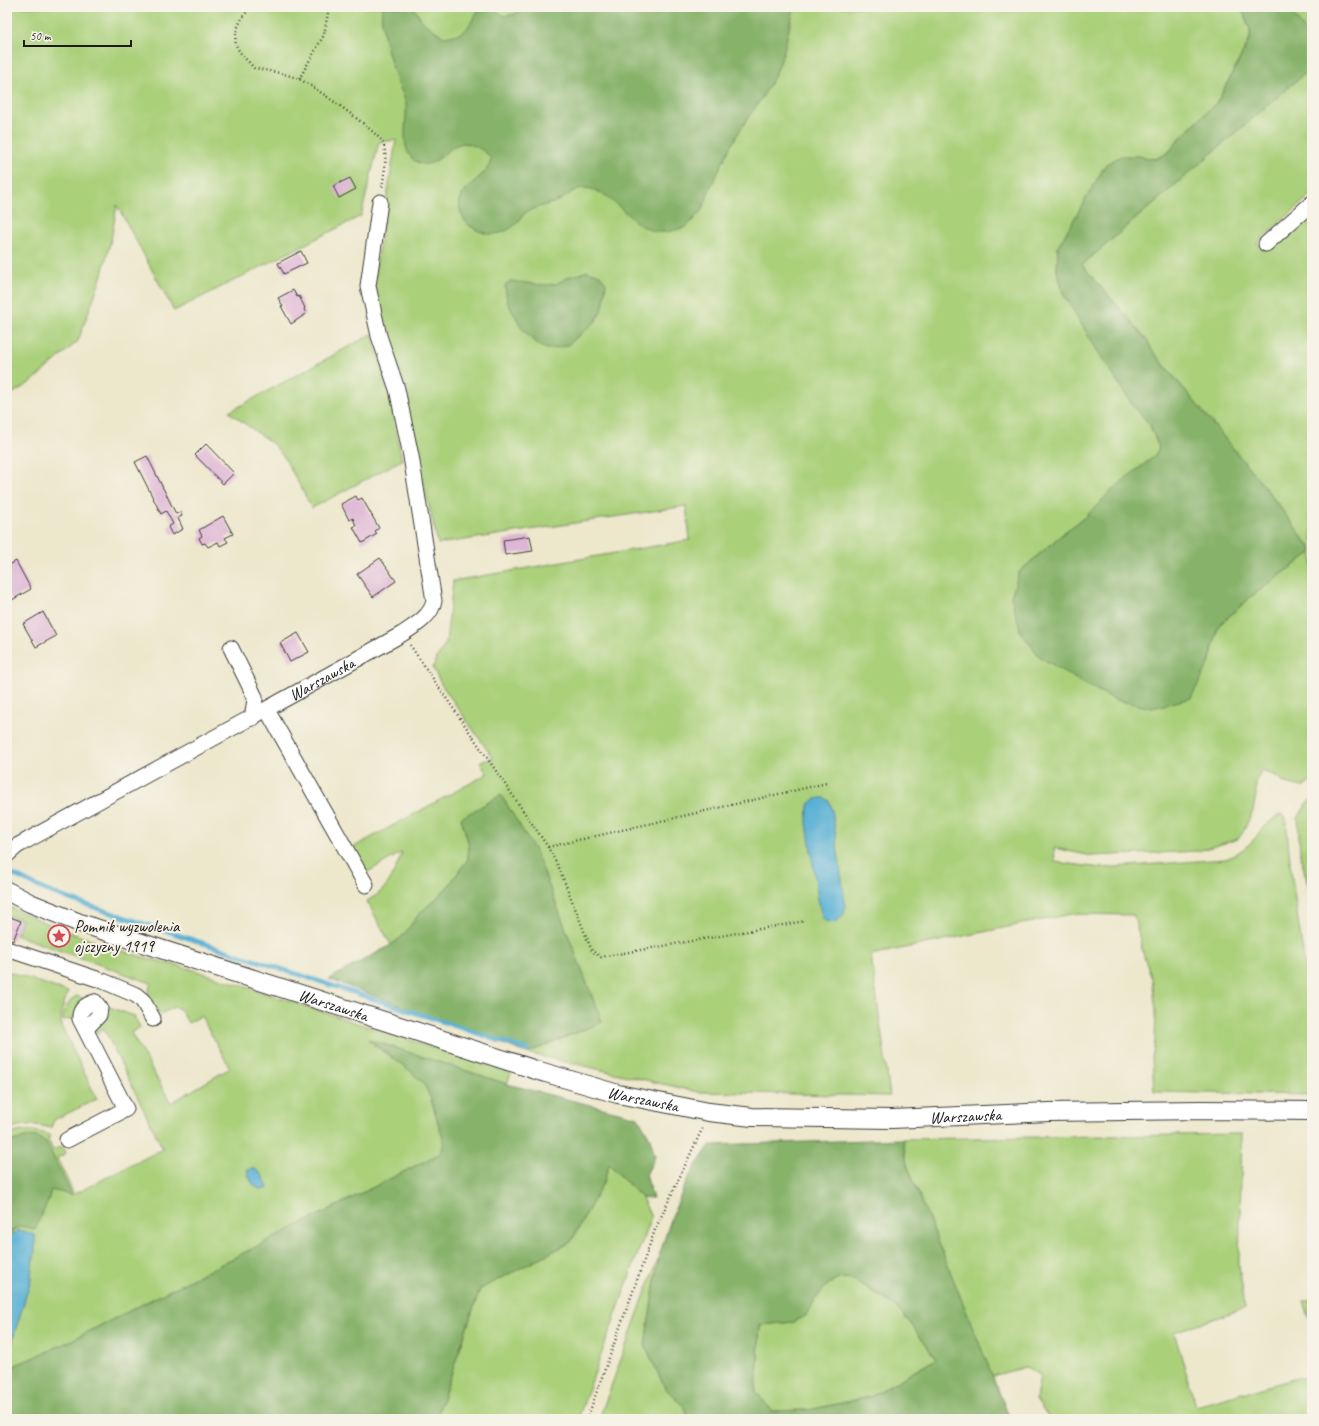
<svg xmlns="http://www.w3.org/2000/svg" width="1319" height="1426" viewBox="0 0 1319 1426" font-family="Caveat,sans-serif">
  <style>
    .green { fill: #aad07a; stroke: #63764b }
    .forest { fill: #87b26a; stroke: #526743; fill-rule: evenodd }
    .water { fill: #58b0d5; stroke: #3a6678 }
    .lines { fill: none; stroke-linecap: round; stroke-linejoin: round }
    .stream { stroke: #58b0d5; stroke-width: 4.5 }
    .building { fill: #deb5d5 }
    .minor-casing { stroke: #3b3a36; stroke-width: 17 }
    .major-casing { stroke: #3b3a36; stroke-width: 20 }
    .path { stroke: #3b3a36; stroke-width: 2.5; stroke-dasharray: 1 3; stroke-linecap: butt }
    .minor { stroke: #fff; stroke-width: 15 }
    .major { stroke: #fff; stroke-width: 18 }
    .labels { text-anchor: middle; stroke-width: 4; stroke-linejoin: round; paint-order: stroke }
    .street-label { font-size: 17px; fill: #1c1c1c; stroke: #f7f3e8 }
    .poi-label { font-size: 17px; fill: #1c1c1c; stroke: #f7f3e8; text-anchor: start }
  </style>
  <rect width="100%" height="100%" fill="#f7f3e8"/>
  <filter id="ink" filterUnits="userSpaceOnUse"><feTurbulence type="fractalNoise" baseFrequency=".025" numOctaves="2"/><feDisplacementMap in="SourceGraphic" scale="8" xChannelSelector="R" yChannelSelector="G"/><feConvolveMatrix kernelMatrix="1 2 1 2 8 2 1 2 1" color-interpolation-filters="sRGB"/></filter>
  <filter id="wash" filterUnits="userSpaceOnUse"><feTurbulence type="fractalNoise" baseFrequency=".012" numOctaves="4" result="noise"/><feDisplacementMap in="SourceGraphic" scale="16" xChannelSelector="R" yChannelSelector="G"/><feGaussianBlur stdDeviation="0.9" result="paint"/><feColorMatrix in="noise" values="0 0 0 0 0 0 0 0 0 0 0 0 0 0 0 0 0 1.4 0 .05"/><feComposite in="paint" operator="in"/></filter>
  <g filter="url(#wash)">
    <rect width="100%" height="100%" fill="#ede7cc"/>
    <path class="green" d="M7,7H1241L1250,29V39L1218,101L1182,136L1169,152L1162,156L1155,159L1138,156L1106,164L1058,247L1057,270L1064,295L1097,350L1132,404L1150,425L1159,448L1154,457L1126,478L1105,497L1084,518L1066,531L1019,572L1011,597L1209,664L1218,626L1252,596L1312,552V781L1302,787L1285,783L1274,775L1261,771L1256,780V795L1253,811L1243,832L1238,839L1198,851L1092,856L1054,848L1055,862L1101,868L1226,859C1238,854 1247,847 1256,837C1265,827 1269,820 1282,814L1286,820L1291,871L1312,1017V1095L1154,1092L1152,1058L1155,1042L1156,1011L1152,979L1144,957L1134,915L1071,914L871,955L890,1096L698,1092L527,1053L602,1022L461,818L469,845L468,859L450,884L435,900L419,914L403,936L391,945L367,901C371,898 377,896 380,892C391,883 397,866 402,852L366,873L352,848L487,774L480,762L493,758L441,684L433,668L436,659L446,643L453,581L690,540L686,506L438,544L401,390L373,286L396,140L379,142L361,216L174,311L117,205L111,240L101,278L78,341L31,382L7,397Z
      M1287,7H1312V40Z
      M1312,67V194L1257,243L1264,251L1312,208V550L1264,486L1151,349L1148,341L1082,265Z
      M372,334L385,377L402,460L312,508L284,457L273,444L229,412Z
      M1312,798V905L1310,892L1300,855L1298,818L1308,802Z
      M7,906L65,931L135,955L191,969L511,1073L507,1084L369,1040C384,1055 416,1070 426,1087C432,1097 436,1117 440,1128C443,1137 447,1147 439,1154L64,1344L7,1369L15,1331L31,1280L32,1264L35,1252L20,1230L7,1237V1234L20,1226L48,1201L51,1189L72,1195L28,1136L7,1143V1136C22,1128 34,1130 50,1135L48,1140L53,1150L62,1146L66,1152L65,1154L57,1158L74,1194L163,1149L104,1029L97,1033L94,1031L106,1006L134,1016L140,1027L131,1033L171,1103L230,1068L201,1016L188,1023L180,1009L174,1007L159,1015L146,999L151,983L16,935L22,920L11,916L7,918Z
      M7,971L68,992L61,1012V1025L97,1099L54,1120L51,1128C35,1124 22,1123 7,1130Z
      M76,996L85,999L73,1019L63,1020C62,1011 69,1001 76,996Z
      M1242,1134L1239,1265L1245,1308L1174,1332L1196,1406L1312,1374V1419H1050L1036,1399L1040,1375L1026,1367L992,1376L907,1165L903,1139Z
      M609,1164L642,1198L651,1217L578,1419H436L480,1289L571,1242L604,1181Z
      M659,1256L645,1345L665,1388L684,1407L688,1419H599Z
      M841,1278L853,1279L894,1305L911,1324L936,1359L870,1397L809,1410L772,1411L756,1392L760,1325L794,1322L807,1315L814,1301L828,1284Z
      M1312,1299V1327L1304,1301Z"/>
    <path class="forest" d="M382,7H413L424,23L444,37C453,35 461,35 467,28C472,23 473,17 477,12C485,2 497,11 504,16L515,14L525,7H795C788,27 786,49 778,68C770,89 752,111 740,130C729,147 721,167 711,186C707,194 706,204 701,211C699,214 695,217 693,220C691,222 689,225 687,226C684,228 679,229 675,230C635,244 619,189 584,188C575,188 567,196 560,200C550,205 538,206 528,211C524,213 521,218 518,222C503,237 486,238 469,225C463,220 458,210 460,201C463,183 488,178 491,159C485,151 482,149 472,145C450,135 440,171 419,163C397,154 408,120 406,104C404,95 399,87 396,78C390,61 379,24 382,7Z
      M1241,7H1287L1312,40V67L1082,265L1148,341L1151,349L1264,486L1312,550V552L1252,596L1218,626L1209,664L1191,698L1152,708L1116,700L1081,682L1040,657L1021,633L1011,597L1019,572L1066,531L1084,518L1105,497L1126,478L1154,457L1159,448L1150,425L1132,404L1097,350L1064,295L1057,270L1058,247L1106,164L1121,156H1138L1155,159L1162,156L1169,152L1182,136L1218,101L1250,39V29Z
      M588,271L600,275L606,283L603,307L596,321L568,345L557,348L547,349L540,346L523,330L507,302L505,285L511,281L542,285L556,284L568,277Z
      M501,795L536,852L602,1022L527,1053L329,979L391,945L403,936L419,914L435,900L450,884L468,859L469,845L461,818Z
      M368,1039L507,1084L638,1117L650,1138L655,1157L646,1175L653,1198H642L609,1164L604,1181L571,1242L480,1289L436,1419H7V1369L9,1368L64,1344L439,1154C447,1146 442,1135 439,1126C435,1114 432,1099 426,1088C420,1075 381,1050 368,1039Z
      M28,1136L38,1137L46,1142L72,1195L51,1190L48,1201L35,1229L20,1226L7,1234V1143Z
      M903,1139L907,1165L1010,1419H688L684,1407L665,1388L645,1345L659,1256L672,1216L689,1176L710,1145ZM841,1278L853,1279L894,1305L911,1324L936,1359L870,1397L809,1410L772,1411L756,1392L760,1325L794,1322L807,1315L814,1301L828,1284Z"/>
    <path class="water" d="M821,798H825L829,801L832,809L845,902C846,914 844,916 834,923L825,921L822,917L818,899L807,823L808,805L815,799Z
      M252,1168C260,1170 265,1179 268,1188L267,1189H259L252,1183L247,1172L248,1170Z
      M20,1230L35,1235V1252L32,1264L31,1280L15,1331L7,1367V1237Z"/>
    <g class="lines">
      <path class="stream" d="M14,875L45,890L69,899L528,1050"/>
    </g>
    <g id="blocks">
      <path class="building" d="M350,178L356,189L339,198L333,186Z
        M301,251L307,263L284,274L278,263Z
        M293,290L297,297L299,296L305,308L304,309L306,314L291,324L281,306H283L278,298Z
        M206,444L234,473L223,484L195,455Z
        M147,456L176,514L180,512L182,516L178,518L183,529L172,535L168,527L173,524L166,511L161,514L135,462Z
        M356,496L358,500L362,498L379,528L375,531L377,534L362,543L353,527L356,526L353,518L349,520L341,504Z
        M223,516L233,534L225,538L228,542L220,546L218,542L208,547L205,543L202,544L199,538L202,536L199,530Z
        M530,536L533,551L505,555L503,540Z
        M380,558L396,581L373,597L357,574Z
        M16,561L31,589L12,600L7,591V566Z
        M43,612L56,636L36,647L23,624Z
        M298,633L309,652L290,662L280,643Z
        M10,917L21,921L13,941L7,939V919Z"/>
    </g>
  </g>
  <g filter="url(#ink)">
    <use href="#blocks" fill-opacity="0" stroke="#3b3a36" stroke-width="1"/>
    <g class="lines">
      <g class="minor-casing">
        <g id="minor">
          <path d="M1266,244L1312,203"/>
          <path d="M231,648L255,697C255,705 252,711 253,718"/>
          <path d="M267,710L366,885"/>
          <path id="s1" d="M7,855L17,846C145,775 274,706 402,634C414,626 431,617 434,601L411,456L397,389L379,336L368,286L380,202"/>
          <path d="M7,949L103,981L136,995L143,1001L153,1019"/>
          <path d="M86,1029L99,1015L100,1008L95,1002"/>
          <path d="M67,1140L126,1109L80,1019C79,1009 87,1004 95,1002"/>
        </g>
      </g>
      <g class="major-casing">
        <g id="major">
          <path id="s2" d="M7,891L30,903L80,923L536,1070L618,1094L709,1112L752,1117L892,1119L1049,1112L1201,1110L1312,1111"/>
        </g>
      </g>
      <path class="path" d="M252,7C242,14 230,37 238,49C242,56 249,62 254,68C269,71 284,73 299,79C311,84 380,133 383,143C388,157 384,174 382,188
        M299,79L324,35L329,7
        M410,645L548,847L559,868L592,951L601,957L805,921
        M548,847L827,783
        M587,1419L655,1230L703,1127"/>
      <use href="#minor" class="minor"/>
      <use href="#major" class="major"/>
    </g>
  </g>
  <defs>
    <g id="sight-ring" transform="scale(1.15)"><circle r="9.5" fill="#f7f3e8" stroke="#d1495b" stroke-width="1.5"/><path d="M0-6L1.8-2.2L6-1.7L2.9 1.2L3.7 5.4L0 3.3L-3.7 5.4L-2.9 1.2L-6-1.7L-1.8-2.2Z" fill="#d1495b"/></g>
  </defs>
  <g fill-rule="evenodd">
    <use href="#sight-ring" x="59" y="936"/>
  </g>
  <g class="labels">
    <g class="street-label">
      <text dy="6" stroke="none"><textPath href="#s1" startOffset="361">Warszawska</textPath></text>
      <text dy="6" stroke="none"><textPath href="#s2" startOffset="346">Warszawska</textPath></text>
      <text dy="6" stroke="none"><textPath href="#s2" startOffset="670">Warszawska</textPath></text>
      <text dy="6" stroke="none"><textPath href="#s2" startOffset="994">Warszawska</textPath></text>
    </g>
    <g class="poi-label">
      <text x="74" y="932">Pomnik wyzwolenia<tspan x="74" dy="20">ojczyzny 1919</tspan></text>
    </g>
  </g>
  <rect width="1319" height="1426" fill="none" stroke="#f7f3e8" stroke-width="24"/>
  <path d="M24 40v6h107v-6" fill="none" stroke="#1c1c1c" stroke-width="2"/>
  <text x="30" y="40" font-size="12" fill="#1c1c1c" stroke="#f7f3e8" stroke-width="3" paint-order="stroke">50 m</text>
</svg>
